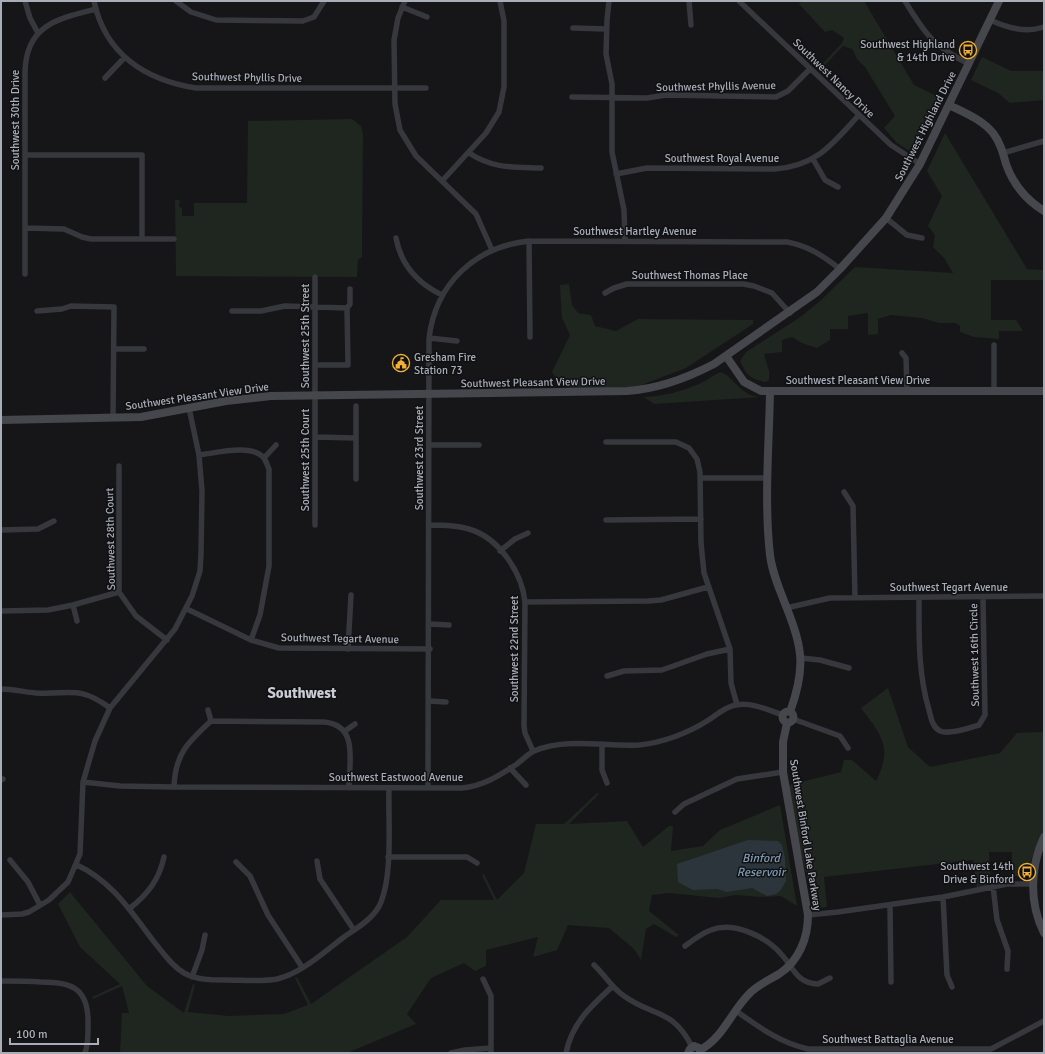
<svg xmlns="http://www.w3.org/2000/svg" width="1045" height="1054" viewBox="0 0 1045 1054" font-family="Signika,sans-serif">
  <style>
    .green { fill: #1e261f }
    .water { fill: #2c353c }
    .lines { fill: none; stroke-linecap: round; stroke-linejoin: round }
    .street { stroke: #37383d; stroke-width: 5.5 }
    .secondary { stroke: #45474d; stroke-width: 8 }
    .labels { text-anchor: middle; stroke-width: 3; stroke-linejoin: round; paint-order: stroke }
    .poi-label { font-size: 11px; fill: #a8adb8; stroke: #111113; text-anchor: end }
    .street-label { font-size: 11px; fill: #a8adb8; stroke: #111113 }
    .water-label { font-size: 12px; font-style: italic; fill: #7f9bb3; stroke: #111113 }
    .district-label { font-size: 15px; font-weight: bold; fill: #c9ccd4; stroke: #111113 }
  </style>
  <rect width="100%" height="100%" fill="#161618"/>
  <path class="green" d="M802,1H864L914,85L941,98L915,151L911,152L897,143L884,128L895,116L865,67L857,59L852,49L843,46L820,70L818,69L842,43L844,38L832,30L825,32L799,4Z
    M982,57L1011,71H1044V100L1010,103L998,93L971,80Z
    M352,119L361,126L363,134L362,257L358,260L357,277L176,276L175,200H180L179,206L182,209V216H194V203H247L248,121Z
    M945,133L1027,269L1044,270V280H991V320H1016L1023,331H999V339L974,337L960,332V326L955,323H939L922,318L891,315L878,319V334L868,335V313L848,316V329H830V340L817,348L802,343L792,337L782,340V352L764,354L769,371V380L766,382C750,379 747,376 740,361L746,352L799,318L819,302L855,267L953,273L944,258L933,247L935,235L928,226L942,196L927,171Z
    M569,284L572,305L578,313L591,315L595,326L616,331L638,319L753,320V324L686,368L636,387L576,390L559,384L552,372L570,335L562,318L560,285Z
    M721,372C731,376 735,385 744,391C748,395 754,396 760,397L654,404L644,397C663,396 681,392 699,384C706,381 713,375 721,372Z
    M888,688L908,747L930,767L1000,753L1017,733L1044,732V834L1023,876H1012V852H989L991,884L977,890L973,860L824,877L827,907L819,908L814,906L785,786L841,772L844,760H852L876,781C893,748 882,736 861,708Z
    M597,793L599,794L569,824L627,821L643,847L669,826H673L671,851L703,846L720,830L780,805L797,906L781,896L761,897L736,895L719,898L669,893L652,895L649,911L679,935L676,937L654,924L646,929L641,960L634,949L609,928L568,925L557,950L533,957L538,937L486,950V966L475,971L464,963L431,978L407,1014L416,1024L347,1053H120L122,1013H129L122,986L93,999L92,997L120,984L80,947L58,904L70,892L147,986L184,1013L193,984L195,985L188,1012L229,1016L284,1014L308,1005L295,978L297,977L311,1004L407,937L441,900H494L482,875L484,874L497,900L524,873L536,824H564Z"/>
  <path class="water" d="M748,840L778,841L782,845L785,858L786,881L780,891L776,894L767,896L752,888L727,892L717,889L693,890L678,882L677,864Z"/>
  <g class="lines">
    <path class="street" d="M25,1L30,18L38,33
      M94,1C105,54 145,80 196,88H426
      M176,1L191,12L216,20L303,21L314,17L324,1
      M405,1L398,18L394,40L395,104L400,130L416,156L476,214L492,250
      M609,1L607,20L606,54L612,84V152L624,210L625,240
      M689,1L691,25
      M739,1L891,145L920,164
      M905,1C925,34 934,47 969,64
      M402,7L427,17
      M990,20C1008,28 1025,33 1044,27
      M573,28L606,29
      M105,78L124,58
      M572,97L647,98L666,95L776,97L788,91L810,69
      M469,153C494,169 512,167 541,168
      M1003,153L1044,141
      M25,155H142V239
      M813,159L825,180L838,187
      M616,174L647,168L775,169C817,166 832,144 859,115
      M442,181L486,133L499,112L504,87V21L500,1
      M886,218L907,235L922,238
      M25,228L64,229L82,237L91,239H174
      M396,238C401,265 417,283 442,295
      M529,241L530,337
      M25,274V72C26,25 57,19 96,9
      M605,293L614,288L627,284H743L754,286L772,293L790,313
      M37,311L62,309L71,306L114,307L113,418
      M232,311H261L285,306L347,308
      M429,338L457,341
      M994,345V391
      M114,349H144
      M902,353L906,358L907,391
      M315,365H348L347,308L350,304V289
      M356,406V479
      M315,437L356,438
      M606,442H676L689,448L697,459L700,472L701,543L704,573L730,649L731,683L737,705
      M429,445H479
      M199,455C216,453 251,444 263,457C266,460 267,465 269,469V566L260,615L251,640
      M264,458L276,445
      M119,466V592L136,616L167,640
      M701,478H768
      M844,492L853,506L855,598
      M606,520L701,519
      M315,525V277
      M429,525C442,525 456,525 469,529C499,538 522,572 525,602L524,726L525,733L533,751
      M1,530L38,529L54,521
      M500,551L515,539L528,533
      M919,598C919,636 918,673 929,710C931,717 932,727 940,731C949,735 969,728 979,725L985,715L983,597
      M525,602L648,601L661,600L708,587
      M73,605L77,621
      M786,608L830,598L1044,596
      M187,609L251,640L279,648L430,649
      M1,611L48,610L73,605L119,592
      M430,624L449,625
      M348,649L351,595
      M801,658L820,660L849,668
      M607,676L624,671L662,670L707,654L730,649
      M1,689C13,689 24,692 36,693C70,695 79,685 110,708
      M429,701L446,702
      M208,710L211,721
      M793,719L840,736L848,748
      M345,731L355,724
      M602,744V770L607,783
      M510,768L526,785
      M1,780L3,779
      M83,782L120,786L174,787L462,788C483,786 499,776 517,764C522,760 528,754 534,751C566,737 605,747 639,745C662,743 688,733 707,721C717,715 724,707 736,705C752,702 768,710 783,715
      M174,787C175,754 188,742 211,721L324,722C359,725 349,762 349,788
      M428,788L429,338C436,283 475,247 529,241L787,242C809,246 823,256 840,269
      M675,812L684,804L737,779L783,772
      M388,857H467L477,863
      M10,860L28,882L40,905
      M317,861L320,879L354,930
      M236,862L250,876L268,915L302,967
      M77,865C113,882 131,912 155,943C164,954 172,966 184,973C197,980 211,980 226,980C242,980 261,982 277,979C302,973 324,952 344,937C357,928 375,918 381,902C393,873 388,820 389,788
      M993,886L997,920L1008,951L1007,969
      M943,897L947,975L952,987
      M890,905L891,982
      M129,909C148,894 159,880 164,857
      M1,915L22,914L29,912L49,900L68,882L80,854L83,782L95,741L110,708L175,629L192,596L200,571L201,554L202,491L199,455L189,408
      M808,915L838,912L943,897L1007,884H1033
      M685,946C693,940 702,933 711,930C734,921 767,937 782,955C793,967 797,984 818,984L830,978
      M594,965C605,975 612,988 624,996C653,1017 673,1008 692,1047
      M192,977L202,950L205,935
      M483,979L491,996V1053
      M1,981C14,981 28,981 41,982C70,982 87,987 88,1019C88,1031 89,1042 85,1053
      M736,1011C759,1027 780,1043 808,1049H991L1044,1021
      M451,1053L465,1050L491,1048
      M566,1053C572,1023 591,1006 613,986"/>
    <path class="secondary" d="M949,105C965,113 981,119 993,133C1000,142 1003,153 1006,164C1013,184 1026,200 1044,211
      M726,356L744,382L761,391H1044
      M770,392C769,446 764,501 770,555C772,571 778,586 784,601C802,646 807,665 790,712
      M1,420L141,417L226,401L271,396L627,391C658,389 687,378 714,364L817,292L840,269L886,218L920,164L999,1
      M782.5 717a5.5 5.5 0 1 1 11 0a5.5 5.5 0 1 1-11 0Z
      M1044,837C1030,867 1029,903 1044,933
      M700,1050C723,1038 731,1012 749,994C757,985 769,980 779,974C799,961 808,938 808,915L783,772V742L787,723
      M688,1053L690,1049L694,1046L699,1048L701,1053"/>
  </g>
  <defs>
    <g id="bus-ring" transform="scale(0.9)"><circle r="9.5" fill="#111113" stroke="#f2b134" stroke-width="1.5"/><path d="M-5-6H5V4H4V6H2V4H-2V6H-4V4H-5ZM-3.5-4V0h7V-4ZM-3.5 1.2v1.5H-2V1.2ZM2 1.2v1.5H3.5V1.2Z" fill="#f2b134"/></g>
    <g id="civic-ring" transform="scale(0.9)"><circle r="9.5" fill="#111113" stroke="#f2b134" stroke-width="1.5"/><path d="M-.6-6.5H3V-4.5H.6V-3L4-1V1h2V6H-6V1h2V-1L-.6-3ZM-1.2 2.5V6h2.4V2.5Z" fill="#f2b134"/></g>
  </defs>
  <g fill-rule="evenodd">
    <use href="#bus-ring" x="968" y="50"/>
    <use href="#civic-ring" x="401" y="363"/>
    <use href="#bus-ring" x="1027" y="872"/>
  </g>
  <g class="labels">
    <g class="poi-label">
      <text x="955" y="48">Southwest Highland<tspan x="955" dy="13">&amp; 14th Drive</tspan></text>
      <text x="414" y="361" text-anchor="start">Gresham Fire<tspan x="414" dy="13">Station 73</tspan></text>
      <text x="1014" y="870">Southwest 14th<tspan x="1014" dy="13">Drive &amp; Binford</tspan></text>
    </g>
    <g class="street-label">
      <text transform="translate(247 77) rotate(1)" y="4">Southwest Phyllis Drive</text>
      <text transform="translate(834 78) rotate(44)" y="4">Southwest Nancy Drive</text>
      <text transform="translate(716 86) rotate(-1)" y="4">Southwest Phyllis Avenue</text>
      <text transform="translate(15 120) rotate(-90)" y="4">Southwest 30th Drive</text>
      <text transform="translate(925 126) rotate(-63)" y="4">Southwest Highland Drive</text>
      <text x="722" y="162">Southwest Royal Avenue</text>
      <text x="635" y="235">Southwest Hartley Avenue</text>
      <text x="690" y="279">Southwest Thomas Place</text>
      <text transform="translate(305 336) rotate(-90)" y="4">Southwest 25th Street</text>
      <text x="858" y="384">Southwest Pleasant View Drive</text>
      <text transform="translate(533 382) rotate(-1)" y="4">Southwest Pleasant View Drive</text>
      <text transform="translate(197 396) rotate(-8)" y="4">Southwest Pleasant View Drive</text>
      <text transform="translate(419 458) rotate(-90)" y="4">Southwest 23rd Street</text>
      <text transform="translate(305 460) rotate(-90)" y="4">Southwest 25th Court</text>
      <text transform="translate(110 539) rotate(-91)" y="4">Southwest 28th Court</text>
      <text x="949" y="591">Southwest Tegart Avenue</text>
      <text transform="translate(340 638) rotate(1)" y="4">Southwest Tegart Avenue</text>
      <text transform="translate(514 649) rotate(-90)" y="4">Southwest 22nd Street</text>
      <text transform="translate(974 655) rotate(-91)" y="4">Southwest 16th Circle</text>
      <text x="396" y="781">Southwest Eastwood Avenue</text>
      <text transform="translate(806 835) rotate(81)" y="4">Southwest Binford Lake Parkway</text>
      <text x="888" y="1043">Southwest Battaglia Avenue</text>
    </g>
    <g class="water-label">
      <text x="761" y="862">Binford<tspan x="761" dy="14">Reservoir</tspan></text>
    </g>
    <g class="district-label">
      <text x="302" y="698">Southwest</text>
    </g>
  </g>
  <rect width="1045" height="1054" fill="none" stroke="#a8adb8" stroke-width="4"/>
  <path d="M10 1038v6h88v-6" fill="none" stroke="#a8adb8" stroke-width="2"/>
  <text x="16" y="1038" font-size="12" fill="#a8adb8" stroke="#111113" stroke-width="3" paint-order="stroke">100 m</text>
</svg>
